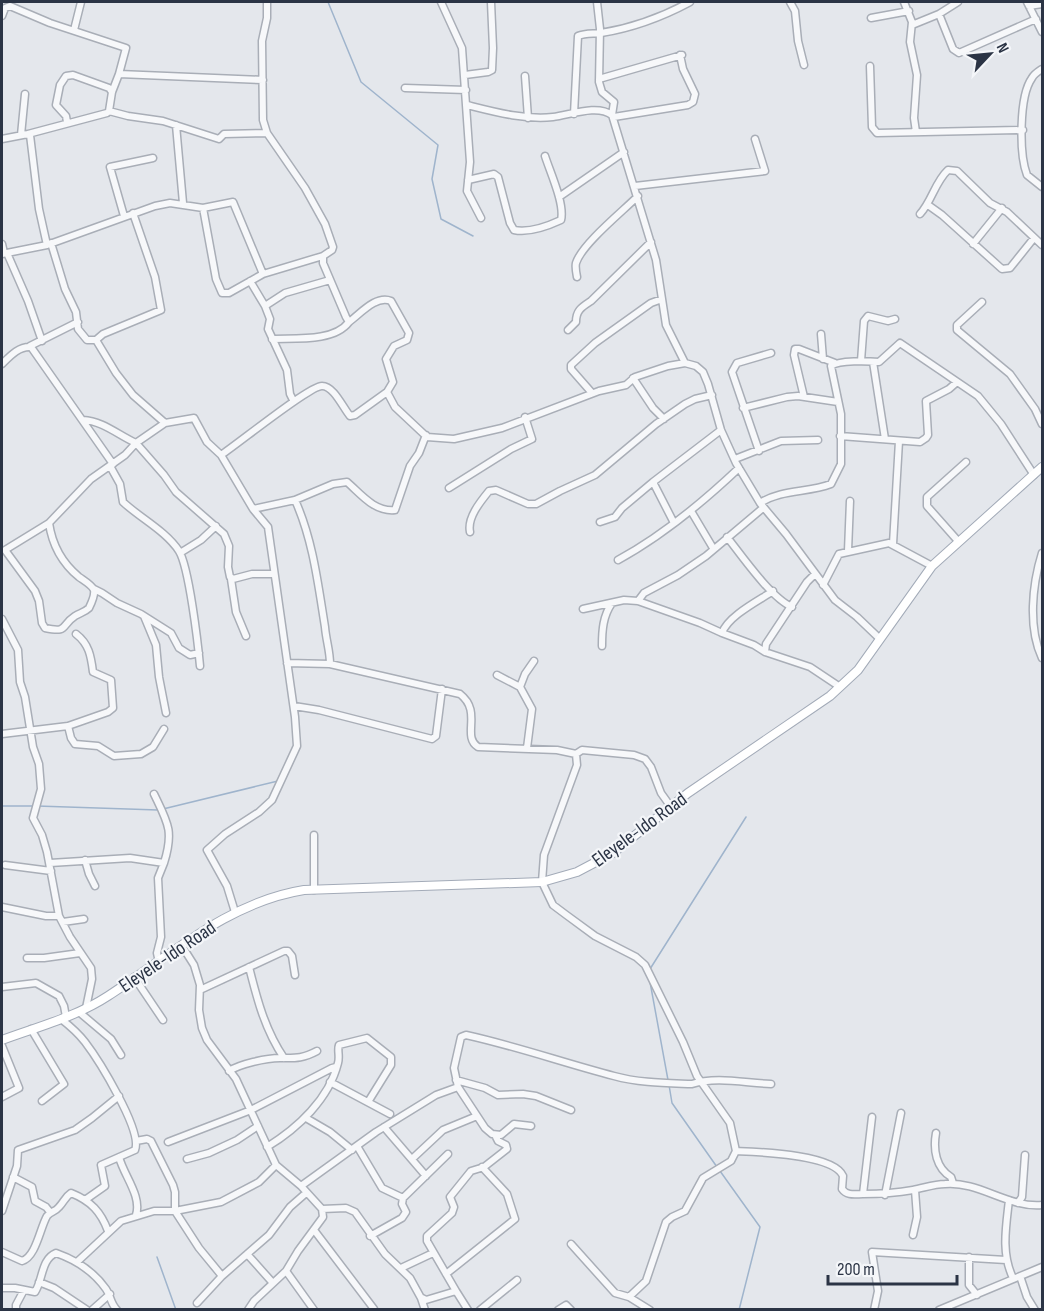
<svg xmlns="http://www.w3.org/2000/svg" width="1044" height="1311" viewBox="0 0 1044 1311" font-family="'Sofia Sans Condensed',sans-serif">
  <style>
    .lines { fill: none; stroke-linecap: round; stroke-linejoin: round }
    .stream { stroke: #9fb4cc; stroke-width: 1.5 }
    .minor-casing { stroke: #a9aeb7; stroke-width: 9 }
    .major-casing { stroke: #a3abb8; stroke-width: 10 }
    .minor { stroke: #f7f8fa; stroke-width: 6 }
    .major { stroke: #fff; stroke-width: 8 }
    .labels { text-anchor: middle; stroke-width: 4.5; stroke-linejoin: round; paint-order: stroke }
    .street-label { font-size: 20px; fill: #2b3445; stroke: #f4f6f9 }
  </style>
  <rect width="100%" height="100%" fill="#e4e7ec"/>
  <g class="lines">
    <path class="stream" d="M328,2L361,82L438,145L432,179L441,219L473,236
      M2,806H32
      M37,806L158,810
      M163,809L278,781
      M650,969L746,817
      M650,982L668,1080
      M669,1085L672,1103L717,1167
      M720,1171L760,1227L739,1310
      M157,1257L176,1310"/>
    <g class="minor-casing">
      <path id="minor" d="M267,2V18L262,41L263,120L267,133L305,188L325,224L333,247L332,250L323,256V263L346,317L349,322C361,313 376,295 391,301L409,333L407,340L394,346L386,359L393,382L387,392L395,407L427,437L454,439L502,428L599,391L626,385L635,377L668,366L685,363L696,366L703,372L708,384L721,430L736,463L760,503L786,534L835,600L857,617L880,639
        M441,2L462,48L470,162L467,191L481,218
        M597,2L600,29L599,82L602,92L614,102L612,115
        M790,2L795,11L798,41L804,65
        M904,2L912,22L910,42L917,75L914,118L916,132
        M1027,2L1042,32
        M1029,6L1042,4
        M939,14L953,49L959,53L1036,19
        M2,16L5,8L10,6L50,23L126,48L119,74
        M871,18L909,11
        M912,25L939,14L958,2
        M74,30L81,2
        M870,66L872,127L877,133L1023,130
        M1042,69C1039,71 1034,74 1032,78C1019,96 1019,154 1027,175L1042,187
        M465,75L488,72L492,70L493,48L491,2
        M525,76L528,118
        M599,79L682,55
        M405,88L466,90
        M467,105C495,112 524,120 553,117C570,115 597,104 612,115L656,260L666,325L685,363
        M109,111L128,116L163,121L219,139L224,134L267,133
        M574,114L578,36C585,33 593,34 601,33C632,28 662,17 690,2
        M614,117L688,105L693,102L695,94L683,69L680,55
        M67,122L66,116L56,105L60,85L66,76L73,75L109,88L112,92
        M176,125L183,203
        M28,134L107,113L109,111L112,92L119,74L263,80
        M21,135L25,94
        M2,139L28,134L30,135L39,209L47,245
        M468,180L494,174L498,177L510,223L514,230C528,233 548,226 561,220C565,204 550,172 545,156
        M635,186L765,171L755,139
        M559,197L624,152
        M928,205L942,215L1002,269L1010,268L1034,238
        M203,208L216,279L222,293H229L263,274L323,256
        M920,214C932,201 935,182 948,170L957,171L990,203L1007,212L1042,245
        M124,216L110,167L153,158
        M51,243L65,289L76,312L78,329L87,340H96L103,334L161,310L155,277L133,213
        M2,244L4,253
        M973,244L1002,208
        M7,253L28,301L42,341
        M2,254L47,245L155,206L170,203L203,208L233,202L263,274
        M577,277C576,272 575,267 576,263C582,244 623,211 638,196
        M250,281L265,306L270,319L268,329L287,370L290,394L293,400
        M982,302L957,325V330L1010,374L1035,409L1042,424
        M265,306L285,293L330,280
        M568,330L576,322C576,310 582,307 591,301L651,242
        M821,334L823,359
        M272,339C295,338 334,342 349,322
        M96,340L116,373L133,395L165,423
        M30,346L78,322
        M861,361L864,321L868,316L888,321L895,319
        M873,362L885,439
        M2,364C10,356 19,346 31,347L113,464
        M633,378L653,408L664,419
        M592,393L571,369V365L595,343L651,303L662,299
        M804,397L794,355L795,349H799L835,363
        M743,408L787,397L798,396L838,402
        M83,420C103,421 118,435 136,443L165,423L194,418L207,442L221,455L253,509L268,527L295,717L297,746L272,800L259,812L225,834L207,850L227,886L235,912
        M840,436L920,442L926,438L928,435L926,401L949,389L957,382
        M759,451L732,372L737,363L771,353
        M221,455C238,444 309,386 322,386C334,386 343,408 350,416L355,415L387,392
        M735,459L781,441L818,440
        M110,466L120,484L123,502C140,518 166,531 179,551C189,567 198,644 200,666
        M653,482L674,523
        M449,488L511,449L532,439L525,417
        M295,500L333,484L347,482C361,494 374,512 395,510L410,466L419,453L426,435
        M760,503C782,489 807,493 831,484L841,464V414L831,366C839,360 868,361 879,362L900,343L978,396L1001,424L1034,475
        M253,509L295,500C313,540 318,584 325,627C326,640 330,651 330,664
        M691,511L713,548
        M600,522L615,517L622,508L653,482L721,430
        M49,523L5,550L35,591L39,601L42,623L45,628C69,633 60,626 75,616C80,613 85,612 89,608C91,604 95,595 94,590C92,585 83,580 79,577C62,563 52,544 49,523L91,479L125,455L136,443L164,475L176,492L224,534L229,546L228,567L230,577L233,579L252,574H274
        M470,532C467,518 480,502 489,491L496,490L528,504H536L560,491L595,475L656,424L685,404L695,399L712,395
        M727,537C742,556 771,598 792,607
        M958,541L927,506V497L966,462
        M893,544L899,441
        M848,551L850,501
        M180,553L201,540L216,526
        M1042,553C1032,585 1028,628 1042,658
        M618,560C662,536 702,503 739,468
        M815,574L807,582L766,644L765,652L810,667L840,687
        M231,579L236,612L246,636
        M823,585L839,554L889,543L932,566
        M94,589L102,593L117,603L141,614L171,633L179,648L190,655L199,653
        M638,601L644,593L678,575L706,556L763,508
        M583,609L624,600L638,601L700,623L722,633
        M144,616L156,645L159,677L166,713
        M2,619L18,650L20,682L25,697L33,747L39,764L41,789L33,818L42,835L47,852L59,916L70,937L91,968L92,979L86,1008
        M76,634C89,644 91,656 93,672L111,680L113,708L108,712L68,726L71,738L75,744L98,746L114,756L141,754L153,747L164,729
        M602,646C602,630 603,616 612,603
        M765,652L754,645L722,633C728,616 758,601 773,591
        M287,663L330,664L460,694C483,712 461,736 478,747L557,750L576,754L582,750L634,755L645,759L651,767L661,793L671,807
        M497,675L520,687L532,709L527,748
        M520,687L525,674L534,661
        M294,706L319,710L432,739L436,736L442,689
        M2,734L68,726
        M576,754L577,765L544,855L542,882L553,905L565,914L595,936L636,957L645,965L683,1042L697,1076L730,1123L736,1151L731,1161L703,1178L685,1211L672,1217L666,1222L646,1281L629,1297
        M154,794C168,823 174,831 164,863
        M314,835V890
        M85,860L89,874L95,886
        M50,863L130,858L164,863L158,878L161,937L157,953L159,962
        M5,865L51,871
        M2,907L46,916H59
        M63,922L84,919
        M182,946L194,965L200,985L199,1010L202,1028L207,1040L236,1079L276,1165L301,1186L322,1209L346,1208L355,1212L385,1254L410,1278L421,1298L425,1310
        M27,958H44L80,953
        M249,967C257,999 265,1030 284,1058
        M134,977L163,1020
        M2,987L36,983L59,996L64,1006L66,1017
        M200,990L284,951H288L292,956L295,975
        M79,1012L111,1039L121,1055
        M61,1019C70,1026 78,1033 85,1042C98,1059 143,1131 135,1150L101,1165L105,1186L85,1200
        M31,1029L64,1084L42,1101
        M2,1046L19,1088L2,1097
        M229,1071C240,1064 266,1058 280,1058C295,1058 302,1059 317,1051
        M456,1080L485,1088L498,1095L523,1094L536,1096L571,1110
        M330,1082L390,1114
        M306,1118L330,1132L352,1150
        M531,1126L514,1124L501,1135L492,1134L485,1128L458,1087L454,1068L461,1037L466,1035C516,1046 564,1063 614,1076C639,1083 666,1083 692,1084C716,1076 745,1083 771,1084
        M384,1127L426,1176
        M936,1133C933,1150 936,1168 951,1177L953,1183
        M136,1141L147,1139L151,1141L173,1185L175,1192V1211L199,1248L222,1276
        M168,1142L251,1110L332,1068L336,1067
        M357,1146L382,1188L403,1198
        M267,1147C298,1128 329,1099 338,1063C340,1056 337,1050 339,1045L367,1038L391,1057V1065L368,1102
        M736,1151C758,1152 834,1154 843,1176L842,1189C847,1196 855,1194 863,1194C880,1194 896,1193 913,1190C924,1188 934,1184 945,1184C979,1181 1008,1208 1042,1205
        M119,1157C124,1176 142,1196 136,1215
        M187,1159L209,1153L237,1140L258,1126
        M412,1159L443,1130L477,1116
        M13,1177L32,1187L35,1201L46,1207L50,1212
        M301,1186L376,1132L436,1095L458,1087
        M863,1194L872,1117
        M885,1195L901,1113
        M1009,1200C1006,1227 1001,1253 1013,1278
        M1018,1203L1022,1197L1025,1155
        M2,1211L17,1166L18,1150L75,1130L92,1118L119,1096
        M314,1230L374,1309
        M913,1235L917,1217L915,1190
        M370,1236L402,1218L406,1212L402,1204L403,1198L448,1154
        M571,1244L615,1293L629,1297L650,1310
        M2,1252L22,1261C36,1257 40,1228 47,1216C51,1211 55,1212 59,1207C64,1202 65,1197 71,1193C91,1201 101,1212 108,1231
        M247,1254L272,1282
        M969,1257V1285L977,1295
        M77,1262L121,1221L154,1211H175L221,1202L259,1182L276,1165
        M401,1268L433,1253
        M286,1271L314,1310
        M446,1274L515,1219L507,1194L482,1167
        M1020,1276L1027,1297L1035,1310
        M39,1282L54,1288L87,1310
        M2,1288H15L35,1292C43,1280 41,1259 56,1253C76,1260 94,1272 106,1289C111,1296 110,1303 117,1310
        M456,1291L427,1241V1236L452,1213L454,1207L450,1197L471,1171L484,1167L507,1149L506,1145L498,1141L495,1135
        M422,1298L426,1300L456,1291L468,1310
        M197,1303L222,1276L269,1235L290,1207L306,1193
        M16,1310V1305L24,1290
        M92,1310L110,1294
        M248,1310L254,1301L286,1271L298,1251L323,1217L322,1209
        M480,1310L517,1280
        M558,1310L566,1305L571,1310
        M874,1310L878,1291L872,1252L1006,1260
        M939,1310L1042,1267"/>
    </g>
    <g class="major-casing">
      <path id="major" d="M2,1040C37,1027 76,1017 108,996C170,956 228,902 304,890L542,882L577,872L613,853L688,793L830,696L858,670L932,566L1042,467"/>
    </g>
    <use href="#minor" class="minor"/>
    <use href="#major" class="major"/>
  </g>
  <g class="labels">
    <g class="street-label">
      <text transform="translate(639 829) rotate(-36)" y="7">Eleyele-Ido Road</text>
      <text transform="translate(167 956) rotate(-34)" y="7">Eleyele-Ido Road</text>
    </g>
  </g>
  <rect width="1044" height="1311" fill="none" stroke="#2b3445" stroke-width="6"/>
  <g transform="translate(990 54) rotate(64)" stroke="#f4f6f9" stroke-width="4.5" paint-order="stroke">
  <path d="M0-4.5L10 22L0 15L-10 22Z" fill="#2b3445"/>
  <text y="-9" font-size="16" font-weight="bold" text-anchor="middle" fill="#2b3445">N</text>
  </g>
  <path d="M828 1275v9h129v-9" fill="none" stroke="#2b3445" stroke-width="3"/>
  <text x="837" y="1275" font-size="18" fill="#2b3445" stroke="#f4f6f9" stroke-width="4.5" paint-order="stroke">200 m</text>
</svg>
